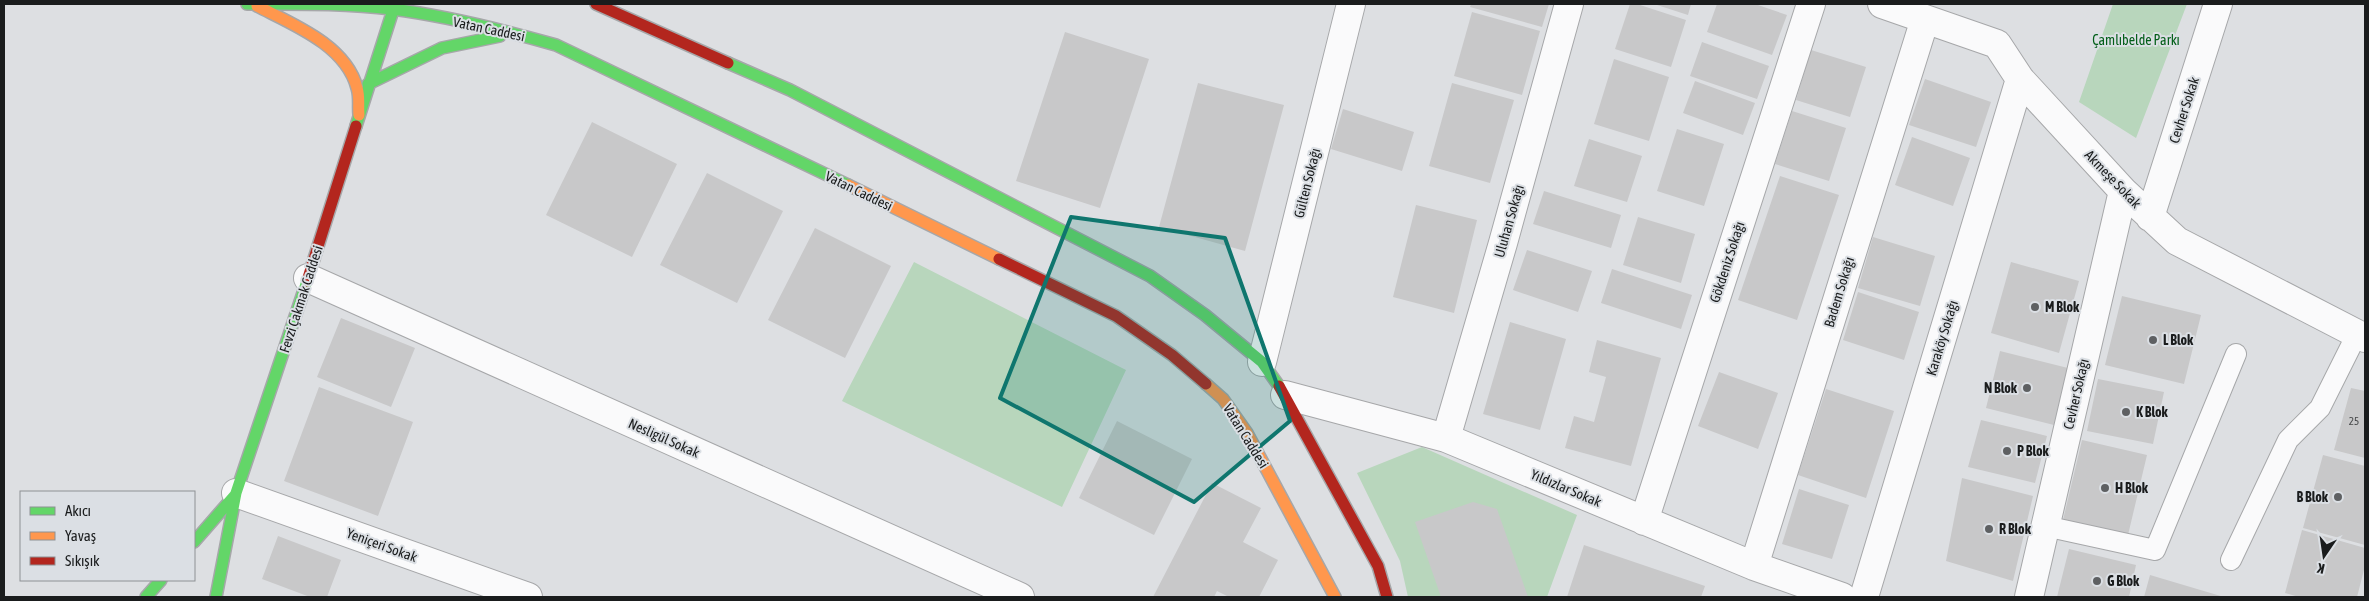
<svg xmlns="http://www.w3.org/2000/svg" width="2369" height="601" viewBox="0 0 2369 601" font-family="'Asap Condensed',sans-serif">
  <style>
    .green { fill: #b8d6bc }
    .building { fill: #c8c8c9 }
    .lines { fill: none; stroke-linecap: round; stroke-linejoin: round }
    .lane-casing { stroke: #a6a7a9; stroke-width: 22 }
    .street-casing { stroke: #a6a7a9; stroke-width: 30 }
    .fast-casing { stroke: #a6a7a9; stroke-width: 14 }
    .slow-casing { stroke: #a6a7a9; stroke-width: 14 }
    .jam-casing { stroke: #a6a7a9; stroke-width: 14 }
    .lane { stroke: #fafafb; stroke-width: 20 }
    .street { stroke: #fafafb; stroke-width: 28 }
    .fast { stroke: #63d668; stroke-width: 11 }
    .slow { stroke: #ff974d; stroke-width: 11 }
    .jam { stroke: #b3261e; stroke-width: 11 }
    .marked { fill: #0f766e; fill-opacity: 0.2; stroke: #0f766e; stroke-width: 4; stroke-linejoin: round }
    .poi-dot { fill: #5e6062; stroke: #dbdfe4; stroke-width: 2 }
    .labels { text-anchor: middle; stroke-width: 4; stroke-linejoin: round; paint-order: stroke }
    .number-label { font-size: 11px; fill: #484a4b }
    .street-label { font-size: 14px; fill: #1a1c1d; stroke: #dbdfe4 }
    .park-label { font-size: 14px; fill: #025e18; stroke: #dbdfe4 }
    .poi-label { font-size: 14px; font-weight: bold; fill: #1a1c1d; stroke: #dbdfe4; text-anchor: start }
  </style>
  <rect width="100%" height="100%" fill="#dddfe2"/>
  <path class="green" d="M2113,4H2187L2136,138L2079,102Z
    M914,262L1126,370L1062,507L842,401Z
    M1422,447L1577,515L1547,597H1408L1400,561L1357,473Z"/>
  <path class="building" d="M1471,4H1549L1542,27L1470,7Z
    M1630,4H1637L1686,20L1671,67L1615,49Z
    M1654,4H1691L1688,15Z
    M1717,4H1755L1787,15L1772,55L1707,32Z
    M1472,12L1540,31L1522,95L1454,76Z
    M1065,32L1149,59L1100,208L1016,181Z
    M1702,42L1769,66L1757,99L1690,76Z
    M1811,50L1866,67L1850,117L1796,100Z
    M1614,59L1669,77L1649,141L1594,124Z
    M1925,79L1991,102L1976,147L1909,125Z
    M1695,81L1755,103L1743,135L1683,113Z
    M1198,83L1284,105L1245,251L1159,227Z
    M1452,83L1514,100L1490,183L1429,166Z
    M1343,109L1414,132L1402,171L1331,149Z
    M1792,111L1846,128L1829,181L1775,164Z
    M592,122L677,164L632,257L546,215Z
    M1677,129L1724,144L1704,206L1657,191Z
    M1912,137L1970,158L1953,206L1895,185Z
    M1589,139L1642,156L1627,202L1574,186Z
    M707,173L783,211L737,303L660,265Z
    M1780,176L1839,195L1797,320L1738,300Z
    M1544,191L1621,215L1611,248L1533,224Z
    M1416,205L1477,220L1454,313L1393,297Z
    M1638,217L1695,234L1681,283L1623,265Z
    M815,228L891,266L845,358L768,320Z
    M1873,237L1935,256L1920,306L1858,288Z
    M1527,250L1592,271L1578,312L1513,290Z
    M2011,262L2079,281L2059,353L1991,333Z
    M1612,269L1692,295L1681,329L1601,303Z
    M1858,292L1919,312L1904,360L1843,340Z
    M2122,296L2201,315L2184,384L2105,365Z
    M341,318L415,348L391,407L317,377Z
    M1510,322L1566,339L1540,430L1483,414Z
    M1597,340L1661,358L1631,466L1565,448L1574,416L1594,422L1606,377L1589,372Z
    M2000,351L2068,368L2054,425L1986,408Z
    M1719,372L1778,393L1758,449L1698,426Z
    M2098,379L2164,392L2153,444L2087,431Z
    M319,387L413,422L378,516L284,481Z
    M2351,388L2365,391V458L2334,450Z
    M1826,389L1894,411L1866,498L1798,475Z
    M1981,420L2047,436L2035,483L1968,467Z
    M1117,421L1192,459L1154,535L1079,498Z
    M2082,440L2147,455L2128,535L2063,520Z
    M2323,455L2365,466V545L2303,528Z
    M1962,478L2033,496L2013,581L1946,561Z
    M1212,483L1261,508L1243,542L1278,560L1259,597H1229L1217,591L1214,597H1153Z
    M1799,489L1849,505L1832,559L1782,544Z
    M1473,502L1497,509L1528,597H1441L1415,522Z
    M2302,530L2365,548V566L2357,597H2299L2285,593Z
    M278,536L341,560L327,597H310L262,579Z
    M1584,545L1705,586L1701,597H1567Z
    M2069,549L2136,565L2129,597H2057Z
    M2150,575L2224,597H2144Z"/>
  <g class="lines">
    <g class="lane-casing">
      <path id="lane" d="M2045,526L2155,550L2236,354
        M2231,560L2288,440L2320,408L2357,334"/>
    </g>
    <g class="street-casing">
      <path id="street" d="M1882,4L1997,44L2020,79L2123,191L2177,241L2365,338
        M2150,217L2218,4
        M308,278L1020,597
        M1262,362L1351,4
        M1285,395L1446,438L1754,566L1842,597
        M1446,438L1503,243L1569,4
        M236,493L528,597
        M1644,521L1811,4
        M1754,566L1925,19
        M1864,597L2020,79
        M2029,597L2123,191"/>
    </g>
    <g class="fast-casing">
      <path id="fast" d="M247,4C295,4 344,3 392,9C447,16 503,30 556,45L848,185
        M728,63L790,90L1150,276L1205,315L1262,362L1279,386
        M368,84L442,48L500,36
        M356,126L395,4
        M194,542L235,495
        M146,597L161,580
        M216,597L236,493L307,281"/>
    </g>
    <g class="slow-casing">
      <path id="slow" d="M257,6C292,24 346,45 357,88C360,97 358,106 359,115
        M848,185L999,259
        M1206,384L1223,399L1247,433L1335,597"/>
    </g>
    <g class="jam-casing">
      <path id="jam" d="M596,4L728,63
        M999,259L1116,316L1172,355L1206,384
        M307,281L356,126
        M1279,386L1378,566L1387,597"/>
    </g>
    <use href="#lane" class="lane"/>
    <use href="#street" class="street"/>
    <use href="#fast" class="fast"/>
    <use href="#slow" class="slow"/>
    <use href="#jam" class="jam"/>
  </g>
  <path class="marked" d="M1071,217L1225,238L1290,421L1194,502L1000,398Z"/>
  <g class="poi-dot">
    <circle cx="2035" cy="307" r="5"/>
    <circle cx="2153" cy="340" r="5"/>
    <circle cx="2027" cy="388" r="5"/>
    <circle cx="2126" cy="412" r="5"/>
    <circle cx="2007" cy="451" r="5"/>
    <circle cx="2105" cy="488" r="5"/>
    <circle cx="2338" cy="497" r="5"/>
    <circle cx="1989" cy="529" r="5"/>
    <circle cx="2097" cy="581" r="5"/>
  </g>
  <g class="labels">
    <g class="number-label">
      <text x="2354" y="425">25</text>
    </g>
    <g class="street-label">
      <text transform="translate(489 29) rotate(12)" y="5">Vatan Caddesi</text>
      <text transform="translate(2184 110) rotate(-72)" y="5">Cevher Sokak</text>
      <text transform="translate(2113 179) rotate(46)" y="5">Akmeşe Sokak</text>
      <text transform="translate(1307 183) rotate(-76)" y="5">Gülten Sokağı</text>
      <text transform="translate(859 191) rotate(26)" y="5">Vatan Caddesi</text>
      <text transform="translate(1509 221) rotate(-74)" y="5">Uluhan Sokağı</text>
      <text transform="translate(1727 262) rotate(-72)" y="5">Gökdeniz Sokağı</text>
      <text transform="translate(1839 292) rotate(-73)" y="5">Badem Sokağı</text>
      <text transform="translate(301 299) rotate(-72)" y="5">Fevzi Çakmak Caddesi</text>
      <text transform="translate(1942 338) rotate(-73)" y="5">Karaköy Sokağı</text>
      <text transform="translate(2076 394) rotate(-77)" y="5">Cevher Sokağı</text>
      <text transform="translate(1246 436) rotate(58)" y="5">Vatan Caddesi</text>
      <text transform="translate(664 438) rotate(24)" y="5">Nesligül Sokak</text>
      <text transform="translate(1566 488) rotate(23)" y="5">Yıldızlar Sokak</text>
      <text transform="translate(382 545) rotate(20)" y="5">Yeniçeri Sokak</text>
    </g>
    <g class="park-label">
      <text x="2136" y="45">Çamlıbelde Parkı</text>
    </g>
    <g class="poi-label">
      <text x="2045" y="312">M Blok</text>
      <text x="2163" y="345">L Blok</text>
      <text x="2017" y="393" text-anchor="end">N Blok</text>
      <text x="2136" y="417">K Blok</text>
      <text x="2017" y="456">P Blok</text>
      <text x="2115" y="493">H Blok</text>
      <text x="2328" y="502" text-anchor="end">B Blok</text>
      <text x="1999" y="534">R Blok</text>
      <text x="2107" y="586">G Blok</text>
    </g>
  </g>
  <rect width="2369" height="601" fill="none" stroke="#1a1c1d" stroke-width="10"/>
  <rect x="20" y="491" width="175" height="90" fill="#dbdfe4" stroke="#8e9194"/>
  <rect x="30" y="507" width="25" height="8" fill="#63d668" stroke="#8e9194"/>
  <text x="65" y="516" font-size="15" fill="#1a1c1d">Akıcı</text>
  <rect x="30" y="532" width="25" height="8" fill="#ff974d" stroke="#8e9194"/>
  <text x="65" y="541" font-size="15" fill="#1a1c1d">Yavaş</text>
  <rect x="30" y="557" width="25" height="8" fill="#b3261e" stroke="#8e9194"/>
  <text x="65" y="566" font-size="15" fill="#1a1c1d">Sıkışık</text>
  <g transform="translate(2324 556) rotate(193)" stroke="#dbdfe4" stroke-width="4" paint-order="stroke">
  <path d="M0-4L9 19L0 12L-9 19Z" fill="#1a1c1d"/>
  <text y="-8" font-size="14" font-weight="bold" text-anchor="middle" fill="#1a1c1d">K</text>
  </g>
</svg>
